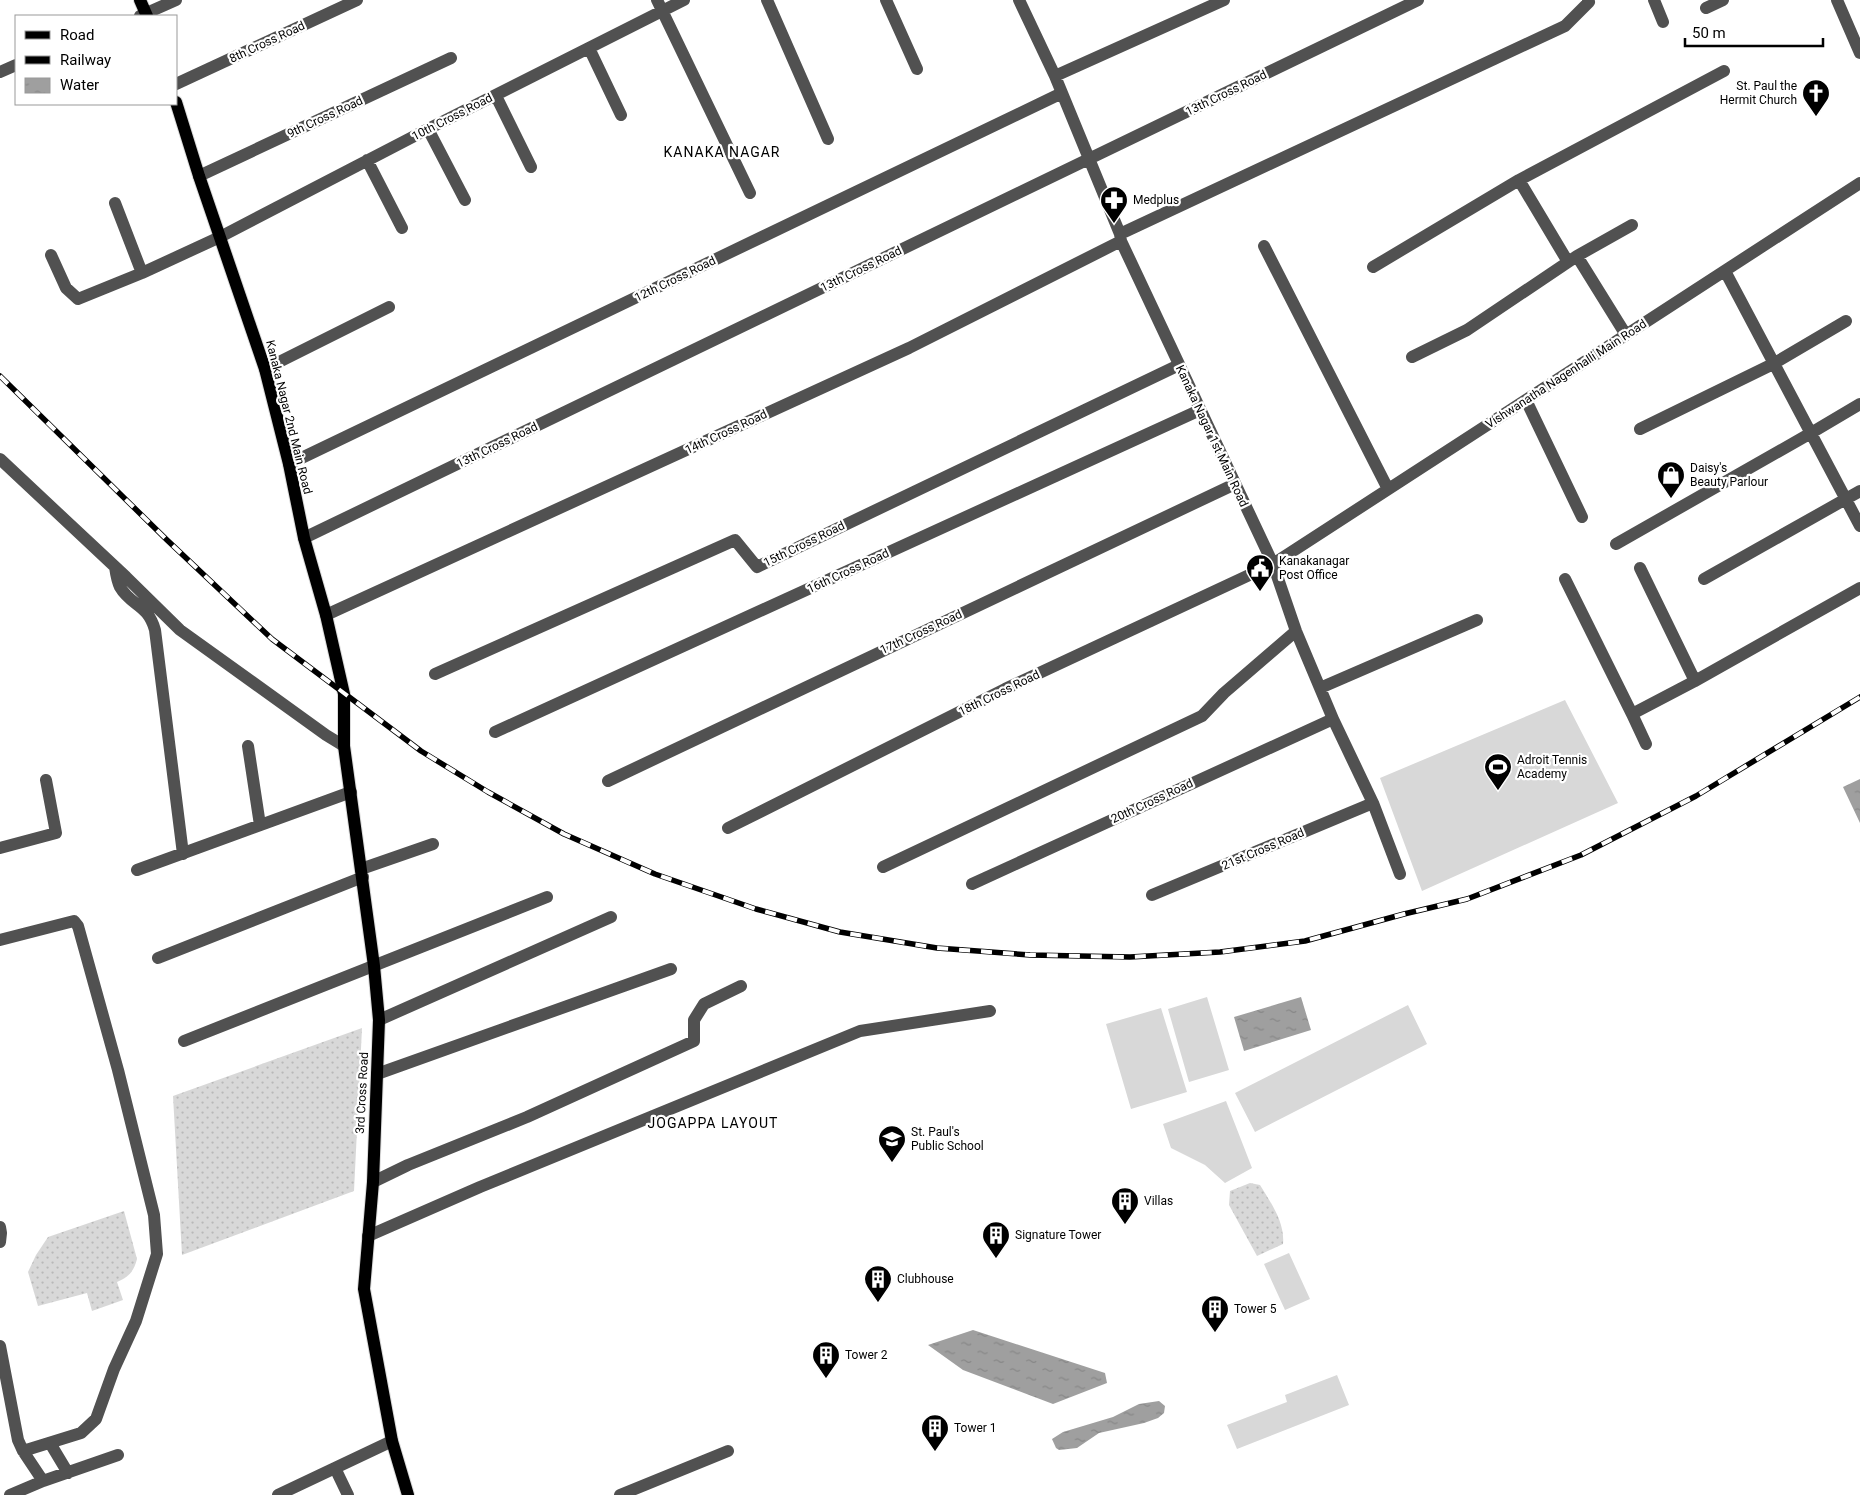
<svg xmlns="http://www.w3.org/2000/svg" width="1860" height="1495" viewBox="0 0 1860 1495" font-family="Roboto,sans-serif">
  <style>
    .grass { fill: url(#grass-dots) }
    .garden { fill: #d8d8d8 }
    .water { fill: url(#water-ripples) }
    .lines { fill: none; stroke-linecap: round; stroke-linejoin: round }
    .major-casing { stroke: #dbdbdb; stroke-width: 14 }
    .minor { stroke: #515151; stroke-width: 12 }
    .major { stroke: #000; stroke-width: 12 }
    .rail-casing { stroke: #000; stroke-width: 5.5 }
    .rail { stroke: #fff; stroke-width: 4; stroke-dasharray: 11; stroke-linecap: butt }
    .labels { text-anchor: middle; stroke-width: 4.5; stroke-linejoin: round; paint-order: stroke }
    .street-label { font-size: 12px; fill: #000; stroke: #fff }
    .poi-label { font-size: 12px; fill: #000; stroke: #fff; text-anchor: start }
    .neighbourhood-label { font-size: 14px; letter-spacing: 1px; fill: #000; stroke: #fff }
  </style>
  <defs>
    <pattern id="grass-dots" width="8" height="8" patternUnits="userSpaceOnUse" patternTransform="scale(1.25)"><rect width="8" height="8" fill="#d8d8d8"/><path d="M2 2h.1M6 6h.1" fill="none" stroke="#b8b8b8" stroke-width="1.8" stroke-linecap="round"/></pattern>
    <pattern id="water-ripples" width="26" height="14" patternUnits="userSpaceOnUse" patternTransform="scale(1.25)"><rect width="26" height="14" fill="#9f9f9f"/><path d="M2 4q2-2 4 0t4 0M15 11q2-2 4 0t4 0" fill="none" stroke="#878787"/></pattern>
  </defs>
  <rect width="100%" height="100%" fill="#fff"/>
  <path class="grass" d="M362,1028L354,1191L182,1255L173,1096Z
    M1250,1183L1260,1185C1271,1203 1285,1222 1283,1244L1257,1256L1229,1205L1230,1191Z
    M124,1211L137,1259C134,1271 129,1277 117,1282L123,1300L92,1311L87,1293L38,1306L28,1272L36,1255L48,1237Z"/>
  <path class="garden" d="M1565,700L1618,803L1422,891L1380,778Z
    M1207,997L1229,1070L1189,1082L1168,1009Z
    M1408,1005L1427,1044L1255,1132L1235,1093Z
    M1161,1008L1187,1092L1131,1109L1106,1024Z
    M1226,1101L1252,1168L1225,1183L1205,1165L1171,1148L1163,1124Z
    M1289,1253L1310,1299L1285,1310L1264,1264Z
    M1337,1375L1349,1405L1237,1449L1227,1425L1287,1402L1285,1395Z"/>
  <path class="water" d="M1860,779V823L1843,787Z
    M1301,997L1311,1030L1244,1051L1234,1017Z
    M973,1330L1105,1373L1107,1383L1053,1404L963,1370L928,1345Z
    M1159,1401L1165,1406L1164,1413L1158,1418L1144,1423L1099,1433L1077,1448L1059,1450L1056,1448L1052,1439L1063,1432L1113,1417L1139,1404Z"/>
  <g class="lines">
    <g class="major-casing">
      <path id="major" d="M140,0L147,16
        M176,102L199,176L265,369L289,464L304,538L326,615L344,694V746L374,966L379,1020L373,1182L364,1289L392,1441L408,1495"/>
    </g>
    <path class="minor" d="M657,0L750,193
      M767,0L828,139
      M886,0L917,69
      M1019,0L1055,76L1120,234L1121,241L1273,564L1296,631L1333,719L1373,803L1400,874
      M1654,0L1663,22
      M1837,0L1860,53
      M1706,8L1723,0
      M140,16L176,0
      M589,48L621,115
      M0,72L16,65
      M1055,76L1224,0
      M176,84L357,0
      M496,96L531,167
      M428,129L465,200
      M367,160L402,228
      M199,176L451,58
      M1519,180L1724,71
      M115,203L142,273
      M1120,234L1565,26L1589,2L1588,0
      M1264,246L1388,489
      M51,255L66,288L78,299L142,273L220,237L428,129L684,0
      M1577,256L1626,335
      M1373,267L1519,180L1568,262
      M1725,271L1860,526
      M1412,357L1467,330L1577,256L1632,225
      M265,369L389,307
      M1526,400L1582,517
      M1640,429L1773,364L1846,321
      M0,459L126,577L180,630L326,735L344,746
      M289,464L1062,93
      M304,538L1418,0
      M1616,544L1811,433L1860,404
      M115,567C116,574 117,581 120,587C131,606 148,604 155,630L183,854
      M1640,568L1695,681
      M1565,579L1632,714
      M1704,579L1860,491
      M326,615L909,348L1121,241
      M435,674L735,540L757,567L1179,365
      M1320,688L1477,620
      M495,732L1200,410
      M1646,744L1632,714L1695,681L1860,588
      M248,746L260,825
      M608,781L1235,484
      M728,828L1005,689L1273,564L1860,183
      M0,848L56,833L46,780
      M883,867L1202,716L1224,693L1296,631
      M361,869L433,844
      M137,870L351,792
      M972,884L1333,719
      M1152,895L1373,803
      M0,940L70,922L74,921L78,926L118,1070L154,1215L157,1254L136,1321L114,1369L96,1419L81,1433L23,1451
      M158,958L363,877
      M379,1020L611,917
      M184,1041L547,897
      M377,1074L671,969
      M373,1182L408,1165L527,1117L694,1041V1020L704,1004L741,986
      M0,1227L1,1233L0,1242
      M368,1236L480,1187L860,1031L990,1011
      M0,1346L18,1440L23,1451L43,1481
      M50,1443L68,1473
      M335,1468L348,1495
      M10,1495L43,1481L118,1455
      M278,1495L392,1441
      M620,1495L728,1451"/>
    <use href="#major" class="major"/>
    <g class="rail-casing">
      <path id="rail" d="M0,376L167,540L272,639L421,751L488,792L564,834L655,874L756,909L840,932L937,948L1030,955L1130,957L1220,952L1305,941L1404,914L1467,899L1581,855L1696,796L1860,697"/>
    </g>
    <use href="#rail" class="rail"/>
  </g>
  <defs>
    <g id="church-pin" transform="scale(1.4375)"><path d="M0 17L-7.5 6A9.5 9.5 0 1 1 7.5 6Z" fill="#000" stroke="#fff"/><path d="M-1.2-6h2.4v3.5h3.3v2.4h-3.3V6h-2.4V-.1h-3.3v-2.4h3.3Z" fill="#fff"/></g>
    <g id="pharmacy-pin" transform="scale(1.4375)"><path d="M0 17L-7.5 6A9.5 9.5 0 1 1 7.5 6Z" fill="#000" stroke="#fff"/><path d="M-2-6h4v4h4v4h-4v4h-4v-4h-4v-4h4Z" fill="#fff"/></g>
    <g id="shop-pin" transform="scale(1.4375)"><path d="M0 17L-7.5 6A9.5 9.5 0 1 1 7.5 6Z" fill="#000" stroke="#fff"/><path d="M-5-2.5h2.3a2.7 3.5 0 0 1 5.4 0H5L5.5 6h-11ZM-1.5-2.5h3a1.5 2.3 0 0 0-3 0Z" fill="#fff"/></g>
    <g id="civic-pin" transform="scale(1.4375)"><path d="M0 17L-7.5 6A9.5 9.5 0 1 1 7.5 6Z" fill="#000" stroke="#fff"/><path d="M-.6-6.5H3V-4.5H.6V-3L4-1V1h2V6H-6V1h2V-1L-.6-3ZM-1.2 2.5V6h2.4V2.5Z" fill="#fff"/></g>
    <g id="stadium-pin" transform="scale(1.4375)"><path d="M0 17L-7.5 6A9.5 9.5 0 1 1 7.5 6Z" fill="#000" stroke="#fff"/><path d="M0-5a6.5 5 0 1 0 0 10a6.5 5 0 1 0 0-10ZM-3.5-1.8h7v3.6h-7Z" fill="#fff"/></g>
    <g id="school-pin" transform="scale(1.4375)"><path d="M0 17L-7.5 6A9.5 9.5 0 1 1 7.5 6Z" fill="#000" stroke="#fff"/><path d="M0-5L7-2L0 1L-7-2ZM-4 1L0 2.5L4 1V4Q0 6-4 4Z" fill="#fff"/></g>
    <g id="building-pin" transform="scale(1.4375)"><path d="M0 17L-7.5 6A9.5 9.5 0 1 1 7.5 6Z" fill="#000" stroke="#fff"/><path d="M-4-6H4V6H1V3H-1V6H-4ZM-2.5-4.3h1.7v1.8h-1.7ZM.8-4.3h1.7v1.8H.8ZM-2.5-1h1.7V.8h-1.7ZM.8-1h1.7V.8H.8Z" fill="#fff"/></g>
  </defs>
  <g fill-rule="evenodd">
    <use href="#church-pin" x="1816" y="93"/>
    <use href="#pharmacy-pin" x="1114" y="200"/>
    <use href="#shop-pin" x="1671" y="475"/>
    <use href="#civic-pin" x="1260" y="568"/>
    <use href="#stadium-pin" x="1498" y="767"/>
    <use href="#school-pin" x="892" y="1139"/>
    <use href="#building-pin" x="1125" y="1201"/>
    <use href="#building-pin" x="996" y="1235"/>
    <use href="#building-pin" x="878" y="1279"/>
    <use href="#building-pin" x="1215" y="1309"/>
    <use href="#building-pin" x="826" y="1355"/>
    <use href="#building-pin" x="935" y="1428"/>
  </g>
  <g class="labels">
    <g class="street-label">
      <text transform="translate(267 42) rotate(-25)" y="4">8th Cross Road</text>
      <text transform="translate(1226 93) rotate(-26)" y="4">13th Cross Road</text>
      <text transform="translate(325 117) rotate(-25)" y="4">9th Cross Road</text>
      <text transform="translate(452 117) rotate(-27)" y="4">10th Cross Road</text>
      <text transform="translate(861 269) rotate(-26)" y="4">13th Cross Road</text>
      <text transform="translate(675 279) rotate(-26)" y="4">12th Cross Road</text>
      <text transform="translate(1566 374) rotate(-33)" y="4">Vishwanatha Nagenhalli Main Road</text>
      <text transform="translate(289 417) rotate(76)" y="4">Kanaka Nagar 2nd Main Road</text>
      <text transform="translate(726 432) rotate(-25)" y="4">14th Cross Road</text>
      <text transform="translate(1212 436) rotate(65)" y="4">Kanaka Nagar 1st Main Road</text>
      <text transform="translate(497 445) rotate(-26)" y="4">13th Cross Road</text>
      <text transform="translate(804 544) rotate(-26)" y="4">15th Cross Road</text>
      <text transform="translate(848 571) rotate(-25)" y="4">16th Cross Road</text>
      <text transform="translate(921 632) rotate(-25)" y="4">17th Cross Road</text>
      <text transform="translate(999 693) rotate(-26)" y="4">18th Cross Road</text>
      <text transform="translate(1152 801) rotate(-25)" y="4">20th Cross Road</text>
      <text transform="translate(1263 849) rotate(-23)" y="4">21st Cross Road</text>
      <text transform="translate(362 1093) rotate(-87)" y="4">3rd Cross Road</text>
    </g>
    <g class="poi-label">
      <text x="1797" y="90" text-anchor="end">St. Paul the<tspan x="1797" dy="14">Hermit Church</tspan></text>
      <text x="1133" y="204">Medplus</text>
      <text x="1690" y="472">Daisy's<tspan x="1690" dy="14">Beauty Parlour</tspan></text>
      <text x="1279" y="565">Kanakanagar<tspan x="1279" dy="14">Post Office</tspan></text>
      <text x="1517" y="764">Adroit Tennis<tspan x="1517" dy="14">Academy</tspan></text>
      <text x="911" y="1136">St. Paul's<tspan x="911" dy="14">Public School</tspan></text>
      <text x="1144" y="1205">Villas</text>
      <text x="1015" y="1239">Signature Tower</text>
      <text x="897" y="1283">Clubhouse</text>
      <text x="1234" y="1313">Tower 5</text>
      <text x="845" y="1359">Tower 2</text>
      <text x="954" y="1432">Tower 1</text>
    </g>
    <g class="neighbourhood-label">
      <text x="722" y="157">KANAKA NAGAR</text>
      <text x="713" y="1128">JOGAPPA LAYOUT</text>
    </g>
  </g>
  <rect x="15" y="15" width="162" height="90" fill="#ffffff" stroke="#999999"/>
  <rect x="25" y="31" width="25" height="8" fill="#000000" stroke="#999999"/>
  <text x="60" y="40" font-size="15" fill="#000000">Road</text>
  <rect x="25" y="56" width="25" height="8" fill="#000000" stroke="#999999"/>
  <text x="60" y="65" font-size="15" fill="#000000">Railway</text>
  <rect x="25" y="78" width="25" height="15" fill="url(#water-ripples)" stroke="#999999"/>
  <text x="60" y="90" font-size="15" fill="#000000">Water</text>
  <path d="M1685 38v8h138v-8" fill="none" stroke="#000000" stroke-width="2.5"/>
  <text x="1692" y="38" font-size="15" fill="#000000" stroke="#ffffff" stroke-width="4" paint-order="stroke">50 m</text>
</svg>
